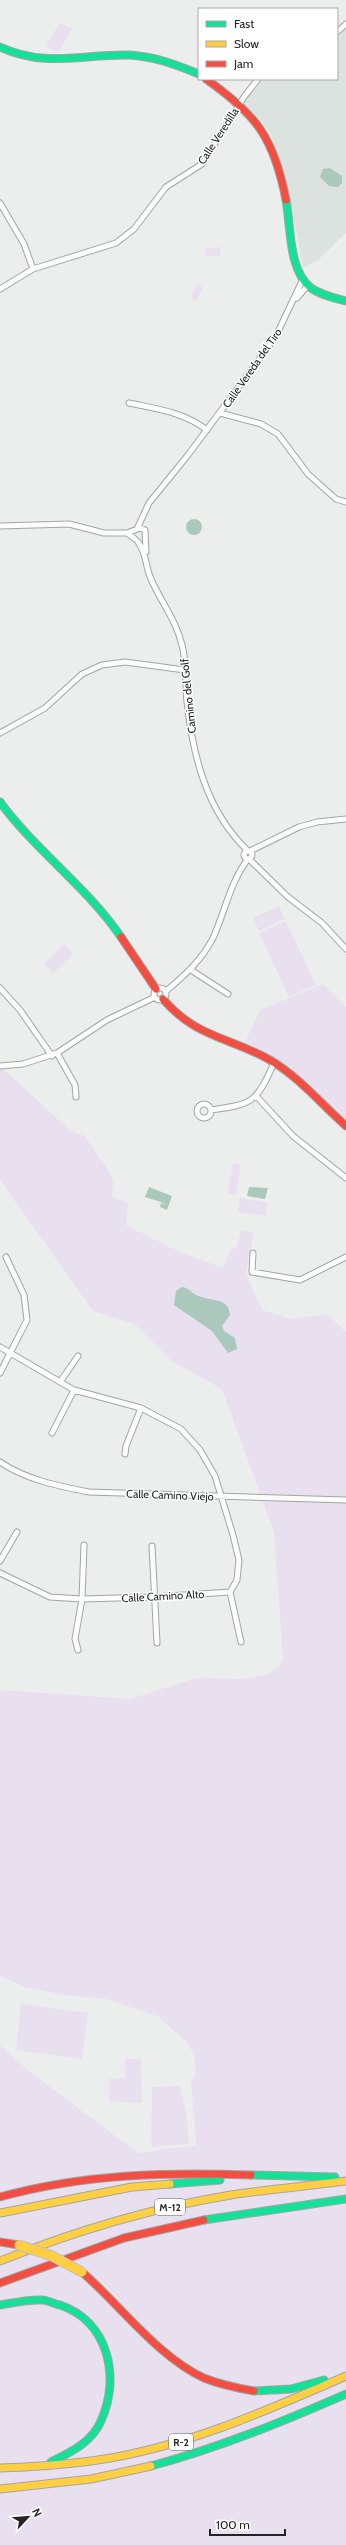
<svg xmlns="http://www.w3.org/2000/svg" width="346" height="2545" viewBox="0 0 346 2545" font-family="Cabin,sans-serif">
  <style>
    .built { fill: #dbe2df }
    .green { fill: #e9e0ef }
    .water { fill: #abc8bc }
    .lines { fill: none; stroke-linecap: round; stroke-linejoin: round }
    .street-casing { stroke: #a3a5a4; stroke-width: 7 }
    .fast-casing { stroke: #a3a5a4; stroke-width: 9 }
    .slow-casing { stroke: #a3a5a4; stroke-width: 9 }
    .jam-casing { stroke: #a3a5a4; stroke-width: 9 }
    .street { stroke: #fcfcfc; stroke-width: 5 }
    .fast { stroke: #16e098; stroke-width: 7 }
    .slow { stroke: #ffcf43; stroke-width: 7 }
    .jam { stroke: #f24e42; stroke-width: 7 }
    .slow-bridge-casing { stroke: #c1bdc4; stroke-width: 11; stroke-linecap: butt }
    .slow-bridge { stroke: #ffcf43; stroke-width: 9 }
    .labels { text-anchor: middle; stroke-width: 3; stroke-linejoin: round; paint-order: stroke }
    .shield { fill: #fff; stroke: #646565; stroke-width: 1 }
    .shield-label { font-size: 10px; font-weight: bold; fill: #222323 }
    .street-label { font-size: 11px; fill: #222323; stroke: #fff }
  </style>
  <rect width="100%" height="100%" fill="#eceeed"/>
  <path class="built" d="M346,29V233L319,259L303,268L289,194L272,137L264,124L245,104V101L264,79H337V37Z"/>
  <path class="green" d="M60,22L72,29L58,53L46,46Z
    M220,247L221,255L206,257L205,249Z
    M197,284L203,287L197,301L191,298Z
    M279,906L285,919L259,931L253,918Z
    M286,921L316,985L289,997L259,933Z
    M64,944L73,954L54,973L44,964Z
    M323,984L346,1007V1120L282,1062L245,1042L260,1010Z
    M0,1066L71,1131L85,1136L109,1171L113,1181L112,1197L128,1203L126,1225L180,1252L223,1268L231,1248L236,1249L241,1230L254,1232L246,1271L255,1295L263,1310L291,1319L327,1314L346,1332V2545H0V2045L28,2070L138,2153L196,2145L191,2082L196,2072L194,2056L188,2043L157,2016L106,1999L64,1995L25,1987L0,1976V1690L130,1699L197,1678L242,1679L268,1674L279,1667L283,1658L274,1532L222,1389L173,1362L135,1324L93,1311L0,1180Z
    M233,1163L241,1164L236,1195L228,1194Z
    M240,1198L268,1203L265,1216L238,1212Z
    M21,2004L88,2013L82,2059L16,2050Z
    M125,2059H141L142,2103L109,2101V2079L125,2078Z
    M180,2086L187,2118L189,2144L151,2147L152,2087Z"/>
  <path class="water" d="M330,168L342,176V183L338,187L329,186L320,177L323,169Z
    M186 527a8 8 0 1 1 16 0a8 8 0 1 1-16 0Z
    M149,1187L172,1196L167,1210L160,1207L161,1203L167,1204L145,1197Z
    M249,1187L268,1188L265,1199L247,1196Z
    M182,1287C189,1288 191,1292 196,1295C207,1301 230,1297 230,1315L222,1326L224,1331L235,1338L237,1349L228,1353L212,1331L174,1305L176,1291Z"/>
  <g class="lines">
    <g class="street-casing">
      <path id="street" d="M337,32L346,24
        M0,203L24,244L33,269
        M0,289L33,269L116,243L134,229L166,187L202,164L244,97L258,79
        M297,298L308,285
        M129,403C157,409 184,412 207,430
        M220,413L261,424L278,434L308,474L336,499L346,502
        M0,526L69,524L104,533H127
        M137,529L149,503L188,455L275,338L303,279
        M135,539L127,533L140,528L145,530L146,552
        M138,542C147,554 145,566 151,579C161,602 176,620 182,645C187,663 185,684 187,702C193,757 207,812 248,851
        M0,733L45,708L82,674L102,665L125,662L185,670
        M244 855a4 4 0 1 1 8 0a4 4 0 1 1-8 0Z
        M250,851L299,827L317,822L346,819
        M249,859L288,897L322,923L346,949
        M191,970L228,994
        M154 994a6 6 0 1 1 12 0a6 6 0 1 1-12 0Z
        M0,988L20,1010L52,1056
        M166,991C184,976 202,960 213,938C225,912 230,882 248,859
        M57,1053L75,1085L76,1097
        M0,1066L23,1064L57,1053L107,1020L155,997
        M257,1097L293,1136L346,1178
        M197 1111a7 7 0 1 1 14 0a7 7 0 1 1-14 0Z
        M211,1110C253,1104 256,1103 274,1063
        M253,1253L252,1272L300,1280L346,1257
        M0,1347L74,1390L141,1408L181,1429L200,1450L215,1476L233,1535L239,1560L237,1580L230,1592L154,1597L82,1599L50,1597L0,1573
        M0,1373L27,1320L24,1295L6,1257
        M60,1382L78,1356
        M52,1433L74,1390
        M125,1454L126,1446L141,1408
        M0,1462C27,1480 58,1486 89,1492L346,1500
        M152,1546L157,1643
        M0,1561L17,1532
        M230,1592L241,1642
        M78,1650L75,1639L82,1599L84,1545"/>
    </g>
    <g class="fast-casing">
      <path id="fast" d="M0,47C46,68 81,54 129,55C153,56 177,65 199,74
        M286,200C291,226 288,270 311,288C321,295 334,298 346,301
        M0,802C36,851 87,887 121,937
        M251,2175L335,2177
        M170,2184L220,2180
        M204,2220L346,2199
        M0,2305C13,2303 29,2299 42,2300C48,2300 54,2304 60,2305C108,2321 121,2377 101,2421C92,2442 71,2452 51,2462
        M254,2391L291,2389L324,2380
        M151,2466C218,2448 282,2422 346,2394"/>
    </g>
    <g class="slow-casing">
      <path id="slow" d="M0,2213L132,2187L170,2184
        M0,2261C75,2231 151,2208 231,2195C269,2189 308,2186 346,2181
        M0,2468C30,2467 60,2465 91,2461C180,2449 264,2412 346,2376
        M0,2489L91,2479L151,2466"/>
    </g>
    <g class="jam-casing">
      <path id="jam" d="M206,79C257,115 274,138 286,200
        M121,937L156,989
        M163,999C196,1038 230,1037 270,1060C299,1077 321,1104 346,1126
        M0,2197C83,2174 166,2172 251,2175
        M0,2242L19,2245
        M82,2272C120,2305 158,2357 204,2378C221,2385 237,2388 254,2391
        M0,2283L124,2238L204,2220"/>
    </g>
    <use href="#street" class="street"/>
    <use href="#fast" class="fast"/>
    <use href="#slow" class="slow"/>
    <use href="#jam" class="jam"/>
    <g class="slow-bridge-casing">
      <path id="slow-bridge" d="M19,2245L52,2256L82,2272"/>
    </g>
    <use href="#slow-bridge" class="slow-bridge"/>
  </g>
  <g class="labels">
    <g class="shield">
      <rect x="155" y="2199" width="30" height="16" rx="3"/>
      <rect x="169" y="2434" width="24" height="16" rx="3"/>
    </g>
    <g class="shield-label">
      <text x="170" y="2211">M-12</text>
      <text x="181" y="2446">R-2</text>
    </g>
    <g class="street-label">
      <text transform="translate(218 136) rotate(-57)" y="4">Calle Veredilla</text>
      <text transform="translate(252 368) rotate(-55)" y="4">Calle Vereda del Tiro</text>
      <text transform="translate(188 696) rotate(-96)" y="4">Camino del Golf</text>
      <text transform="translate(170 1495) rotate(2)" y="4">Calle Camino Viejo</text>
      <text transform="translate(163 1596) rotate(-3)" y="4">Calle Camino Alto</text>
    </g>
  </g>
  <rect x="198" y="8" width="140" height="72" fill="#ffffff" stroke="#a7a7a7"/>
  <rect x="206" y="21" width="20" height="6" fill="#16e098" stroke="#a7a7a7"/>
  <text x="234" y="28" font-size="12" fill="#222323">Fast</text>
  <rect x="206" y="41" width="20" height="6" fill="#ffcf43" stroke="#a7a7a7"/>
  <text x="234" y="48" font-size="12" fill="#222323">Slow</text>
  <rect x="206" y="61" width="20" height="6" fill="#f24e42" stroke="#a7a7a7"/>
  <text x="234" y="68" font-size="12" fill="#222323">Jam</text>
  <g transform="translate(28 2517) rotate(64)" stroke="#ffffff" stroke-width="3" paint-order="stroke">
  <path d="M0-3L7 15L0 10L-7 15Z" fill="#222323"/>
  <text y="-6" font-size="11" font-weight="bold" text-anchor="middle" fill="#222323">N</text>
  </g>
  <path d="M210 2529v6h75v-6" fill="none" stroke="#222323" stroke-width="2"/>
  <text x="216" y="2529" font-size="12" fill="#222323" stroke="#ffffff" stroke-width="3" paint-order="stroke">100 m</text>
</svg>
